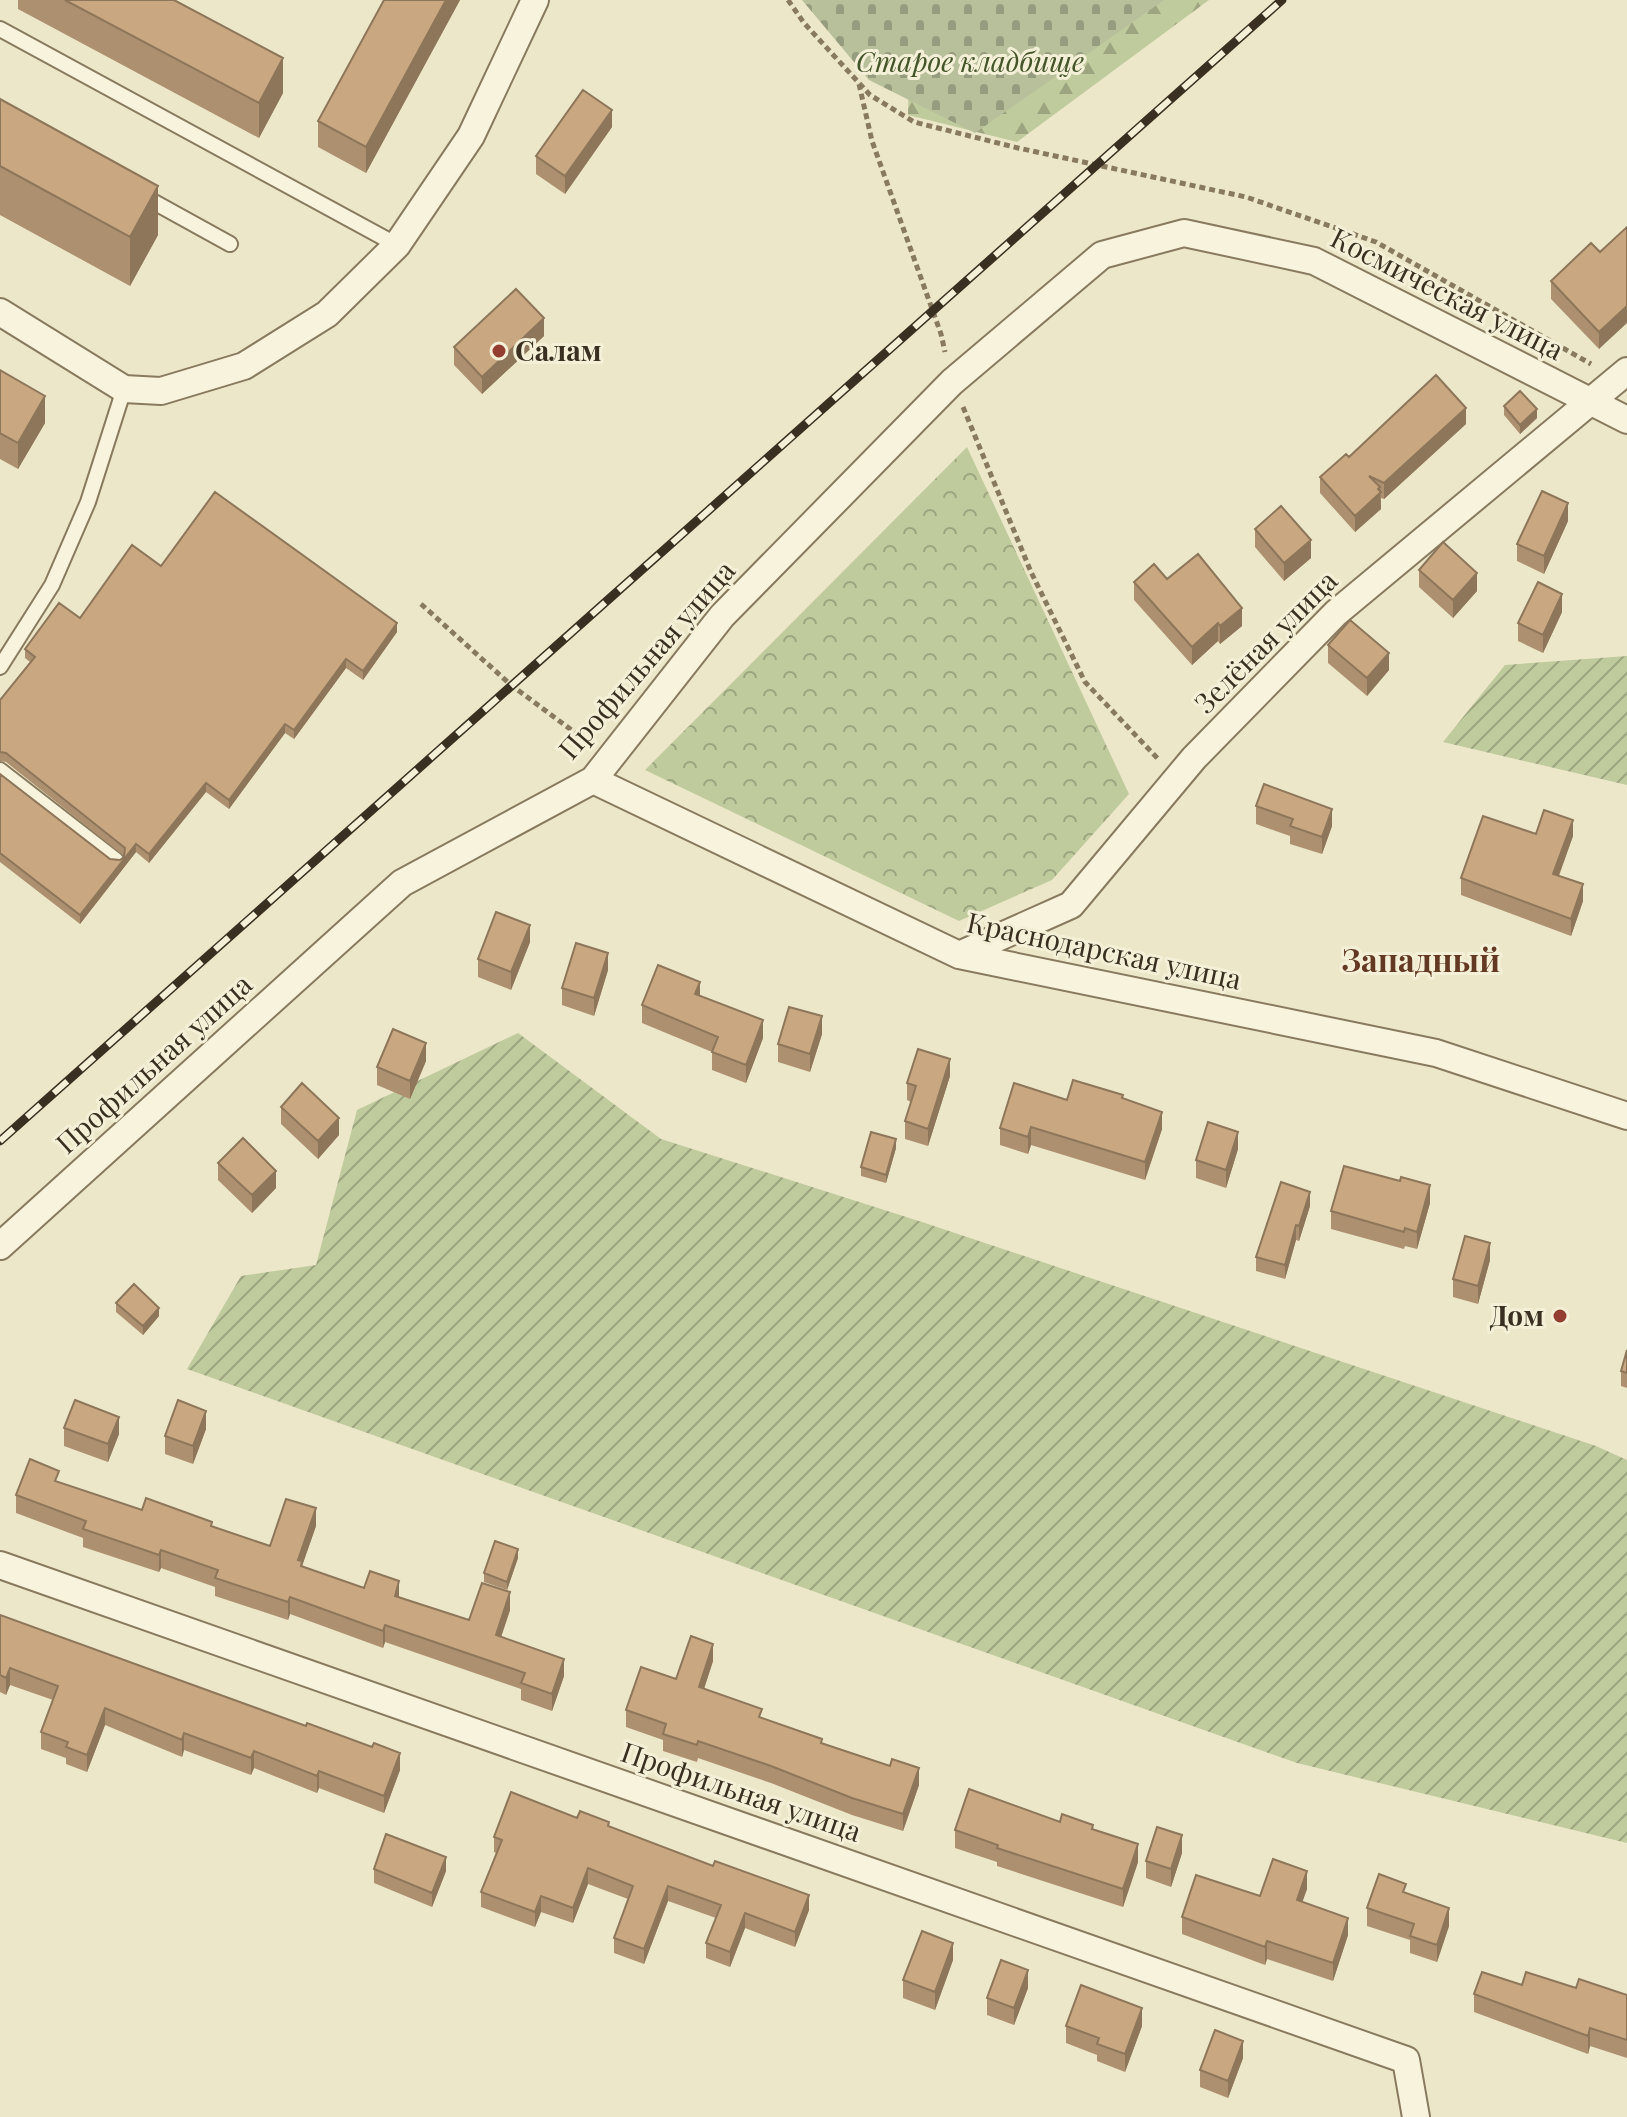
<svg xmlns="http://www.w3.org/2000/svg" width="1627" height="2117" viewBox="0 0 1627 2117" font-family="'Playfair Display',serif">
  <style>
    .forest { fill: url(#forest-firs) }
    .cemetery { fill: url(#cemetery-stones) }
    .park { fill: url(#park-crowns) }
    .garden { fill: url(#garden-furrows) }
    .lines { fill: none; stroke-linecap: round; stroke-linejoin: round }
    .service-casing { stroke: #887a5e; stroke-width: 18 }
    .minor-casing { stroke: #887a5e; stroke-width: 30 }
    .path { stroke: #887a5e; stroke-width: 5; stroke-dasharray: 6 4; stroke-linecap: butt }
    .service { stroke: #f8f3dc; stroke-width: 14 }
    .minor { stroke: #f8f3dc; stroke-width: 26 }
    .rail-casing { stroke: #3a3021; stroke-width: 9 }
    .rail { stroke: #f4f0d8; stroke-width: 6; stroke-dasharray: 18; stroke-linecap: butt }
    .wall { fill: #ad906f }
    .shaded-wall { fill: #8d765a }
    .building { fill: #c9a881; stroke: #8d765a; stroke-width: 2 }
    .poi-dot { fill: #943e31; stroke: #f4f0d8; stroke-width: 3 }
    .labels { text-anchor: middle; stroke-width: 6; stroke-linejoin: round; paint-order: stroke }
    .park-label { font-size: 28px; font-style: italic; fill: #445529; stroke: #f4f0d8 }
    .street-label { font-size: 28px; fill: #3a3021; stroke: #f4f0d8 }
    .poi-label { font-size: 28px; font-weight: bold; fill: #3a3021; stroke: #f4f0d8; text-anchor: start }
    .quarter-label { font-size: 32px; font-weight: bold; fill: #643923; stroke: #f4f0d8 }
  </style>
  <defs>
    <pattern id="forest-firs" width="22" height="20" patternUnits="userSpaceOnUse" patternTransform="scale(2)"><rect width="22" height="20" fill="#bfcb9d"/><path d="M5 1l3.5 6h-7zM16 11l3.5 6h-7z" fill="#9ca580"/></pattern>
    <pattern id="cemetery-stones" width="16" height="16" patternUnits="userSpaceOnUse" patternTransform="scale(2)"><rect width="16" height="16" fill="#b7c09b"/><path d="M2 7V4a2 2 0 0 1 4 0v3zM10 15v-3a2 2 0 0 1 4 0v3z" fill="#969c7e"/></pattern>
    <pattern id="park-crowns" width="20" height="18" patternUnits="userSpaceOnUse" patternTransform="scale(2)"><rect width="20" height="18" fill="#bfcb9d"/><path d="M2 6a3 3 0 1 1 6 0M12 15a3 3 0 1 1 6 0" fill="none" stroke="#9ca580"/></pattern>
    <pattern id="garden-furrows" width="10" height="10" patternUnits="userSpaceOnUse" patternTransform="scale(2)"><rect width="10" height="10" fill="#bfcb9d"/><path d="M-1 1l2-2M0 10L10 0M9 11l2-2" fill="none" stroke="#9ca580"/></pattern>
  </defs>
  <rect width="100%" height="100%" fill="#ede7c9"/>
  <path class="forest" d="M851,0H1209L1017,142L908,115L909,50Z"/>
  <path class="cemetery" d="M802,0H1164L975,133L869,80Z"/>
  <path class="park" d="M967,447L1129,794L1052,880L959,921L645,770Z"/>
  <path class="garden" d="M1627,656V785L1443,742L1505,665Z
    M518,1033L661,1139L922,1222L1596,1446L1627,1460V1843L1297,1763L187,1369L241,1276L316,1265L357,1110Z"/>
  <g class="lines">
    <g class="service-casing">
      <path id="service" d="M0,29L397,245
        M143,196L230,244
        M0,667L52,585L88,502L124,389
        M0,770L116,860"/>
    </g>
    <g class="minor-casing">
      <path id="minor" d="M0,312L124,389L161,391L244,366L327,314L397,245L471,136L535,0
        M593,780L959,955L1436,1053L1627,1116
        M959,955L1071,905L1194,758L1336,613L1627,371
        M0,1246L402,883L593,780L722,616L952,382L1102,255L1184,233L1314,261L1627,420
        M0,1565L1406,2060L1416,2117"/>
    </g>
    <path class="path" d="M788,0L804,23L870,95L914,122L1018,148L1246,197L1376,242L1591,364
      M859,84L872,141L941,334L945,352
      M963,407L1031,572L1085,682L1160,761
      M421,604L511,685L589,743"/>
    <use href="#service" class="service"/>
    <use href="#minor" class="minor"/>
    <g class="rail-casing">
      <path id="rail" d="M0,1141L1282,0"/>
    </g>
    <use href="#rail" class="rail"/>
  </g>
  <path class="wall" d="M18,0H174L283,93L259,138L18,9Z
    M384,0H460L366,173L318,147V121Z
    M0,99L158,235L130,286L0,215Z
    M612,127L565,194L536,174V156Z
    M1600,252L1599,349L1551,299V281Z
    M544,336L482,394L454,365V347Z
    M0,370L45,423L18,469L0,459Z
    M1504,406L1537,418L1520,434L1504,415Z
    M1466,424L1384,499L1381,498V509L1355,532L1320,493V477L1349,457Z
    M1568,521L1544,574L1517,561V544Z
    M1255,529L1311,558L1284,581L1255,547Z
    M161,566L397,632L363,680L346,668L294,739L285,733L229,809L206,792L149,863L136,852L80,924L0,862V774L110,859L120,860L124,856L6,762L0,761V700L30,662L25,658V649L80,618Z
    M1419,570L1477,591L1453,618L1419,587Z
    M1134,582L1242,626L1220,644L1218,641L1192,665L1134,600Z
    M1562,612L1543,653L1518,641V623Z
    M1328,645L1389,670L1367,696L1328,663Z
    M1256,806L1332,826L1322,854L1290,844V836L1256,824Z
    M1536,834L1573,836L1559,876L1583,901L1571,936L1461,895V878Z
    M530,942L511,990L478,977V959Z
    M608,970L594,1016L562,1005V988Z
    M700,996L763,1038L746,1083L712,1070V1052L642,1023V1005Z
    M822,1034L810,1072L778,1062V1044Z
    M426,1061L410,1099L377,1085V1067Z
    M950,1076L928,1146L905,1139V1121L911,1102L907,1100V1083Z
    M1123,1099L1162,1129L1145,1180L1031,1145L1028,1154L1000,1145V1128Z
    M281,1107L339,1135L318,1159L281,1124Z
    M896,1148L886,1183L861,1176V1167Z
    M1238,1149L1226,1188L1196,1178V1160Z
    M218,1163L276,1188L252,1213L218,1180Z
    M1430,1203L1417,1249L1405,1246L1404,1249L1331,1229V1211Z
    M1310,1206L1299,1241L1296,1240L1285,1279L1256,1271V1257Z
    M1490,1260L1478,1304L1453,1297V1279Z
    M116,1303L159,1316L143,1335L116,1312Z
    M1627,1350V1388L1621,1386V1371Z
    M64,1428L119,1434L108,1462L64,1446Z
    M206,1429L193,1464L165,1454V1436Z
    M59,1482L142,1510L212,1526L270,1546L316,1526L302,1566L364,1588L399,1597L469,1620L510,1610L501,1637L564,1676L552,1711L521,1700V1689L385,1642L383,1648L290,1614L288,1620L215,1596V1587L161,1568L159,1572L83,1547V1538L16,1513V1495Z
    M518,1558L507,1590L484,1582V1573Z
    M0,1615L400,1770L384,1813L319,1788L317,1793L254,1768L251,1775L184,1750L182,1757L105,1725L87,1772L66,1764V1758L41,1749V1732L53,1700L10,1685L6,1695L0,1692Z
    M713,1661L704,1689L762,1718L919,1785L903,1831L852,1815L771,1783L698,1758L697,1762L663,1751V1740L626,1727V1710L676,1679Z
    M577,1818L609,1827L809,1910L795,1947L745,1928L730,1967L706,1958V1943L716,1918L668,1901L644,1964L614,1953V1938L628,1899L588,1884L573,1923L541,1912L535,1927L481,1907V1892L496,1853L494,1852V1837Z
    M1060,1822L1093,1829L1138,1862L1123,1907L997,1866V1862L955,1848V1830Z
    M1182,1853L1171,1887L1146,1878V1861Z
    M374,1869L446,1871L432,1907L374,1883Z
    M1307,1889L1302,1902L1348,1935L1333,1981L1267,1959L1265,1965L1182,1934V1917L1260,1896Z
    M1406,1893L1449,1926L1437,1962L1410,1953V1940L1367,1926V1908Z
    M953,1960L935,2010L903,1998V1980Z
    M1522,1985L1576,1988L1627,1995V2058L1590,2046L1588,2054L1474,2012V1994Z
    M1028,1988L1014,2025L987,2015V1998Z
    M1066,2026H1142L1125,2072L1097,2061V2055L1066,2043Z
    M1243,2058L1228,2098L1200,2087V2070Z"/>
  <path class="shaded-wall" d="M446,0H460L366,173V147Z
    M283,58V93L259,138V103Z
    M612,110V127L565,194V176Z
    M158,186V235L130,286V237Z
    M1627,306V323L1599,349V332Z
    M544,318V336L482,394V377Z
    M45,396V423L18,469V443Z
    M1466,408V424L1384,499V483Z
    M1537,409V418L1520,434V425Z
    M1380,487L1381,509L1355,532V516Z
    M1568,503V521L1544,574V556Z
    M1311,540V558L1284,581V563Z
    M1477,573V591L1453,618V600Z
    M1562,594V612L1543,653V635Z
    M1242,608V626L1220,644V626Z
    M397,623V632L363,680V671Z
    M1218,623V641L1192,665V647Z
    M1389,653V670L1367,696V678Z
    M346,659V668L294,739V730Z
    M285,724V733L229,809V800Z
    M206,783V792L149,863V854Z
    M1332,809V826L1322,854V837Z
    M1573,820V836L1553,891V874Z
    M136,844V852L80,924V915Z
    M1583,884V901L1571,936V919Z
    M530,925V942L511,990V972Z
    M608,953V970L594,1016V998Z
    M700,982V1000L695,994Z
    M822,1016V1034L810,1072V1054Z
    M763,1020V1038L746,1083V1065Z
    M426,1043V1061L410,1099V1081Z
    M950,1059V1076L928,1146V1129Z
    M1162,1112V1129L1145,1180V1162Z
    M339,1118V1135L318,1159V1141Z
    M1031,1127V1145L1028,1154V1137Z
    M1238,1132V1149L1226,1188V1170Z
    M896,1139V1148L886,1183V1175Z
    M276,1171V1188L252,1213V1195Z
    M1430,1185V1203L1417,1249V1232Z
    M1310,1192V1206L1299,1241V1226Z
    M1296,1225V1240L1285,1279V1265Z
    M1490,1243V1260L1478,1304V1286Z
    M159,1308V1316L143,1335V1326Z
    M206,1411V1429L193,1464V1446Z
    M119,1417V1434L108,1462V1444Z
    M316,1508V1526L302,1566V1578L298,1560Z
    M518,1549V1558L507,1590V1582Z
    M161,1550V1568L159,1572V1555Z
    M399,1581V1598L395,1596Z
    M510,1592V1610L496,1652V1635Z
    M290,1597V1614L288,1620V1602Z
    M385,1625V1642L383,1648V1631Z
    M713,1644V1661L699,1704V1687Z
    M564,1659V1676L552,1711V1694Z
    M10,1668V1685L6,1695V1678Z
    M105,1708V1725L87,1772V1755Z
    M184,1733V1750L182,1757V1740Z
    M254,1751V1768L251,1775V1758Z
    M400,1753V1770L384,1813V1796Z
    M919,1768V1785L903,1831V1814Z
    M319,1771V1788L317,1793V1776Z
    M1182,1835V1853L1171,1887V1869Z
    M1138,1844V1862L1123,1907V1889Z
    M446,1857V1871L432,1907V1893Z
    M588,1868V1884L573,1923V1908Z
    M1307,1871V1889L1297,1917V1900Z
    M668,1886V1901L644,1964V1949Z
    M809,1895V1910L795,1947V1932Z
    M541,1896V1912L535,1927V1912Z
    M1449,1908V1926L1437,1962V1945Z
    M745,1913V1928L730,1967V1952Z
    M1348,1918V1935L1333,1981V1963Z
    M1267,1941V1959L1265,1965V1947Z
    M953,1943V1960L935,2010V1992Z
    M1028,1970V1988L1014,2025V2008Z
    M1142,2008V2026L1125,2072V2054Z
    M1590,2028V2046L1588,2054V2036Z
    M1243,2041V2058L1228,2098V2081Z"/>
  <path class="building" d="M65,0H174L283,58L259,103Z
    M384,0H446L366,147L318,121Z
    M583,90L612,110L565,176L536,156Z
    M0,99L158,186L130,237L0,166Z
    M1627,227V306L1599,332L1551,281L1591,243L1600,252Z
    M516,289L544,318L482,377L454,347Z
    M0,370L45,396L18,443L0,433Z
    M1436,375L1466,408L1384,483L1369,476L1380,487L1378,489L1381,492L1355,516L1320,477L1346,454L1349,457Z
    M1520,391L1537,409L1520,425L1504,406Z
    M1542,491L1568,503L1544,556L1517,544Z
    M215,492L397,623L363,671L346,659L294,730L285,724L229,800L206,783L149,854L136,844L80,915L0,853V774L110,859L120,860L124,857L125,848L6,753L0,752V700L35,657L25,649L59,603L80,618L132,545L161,566Z
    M1281,506L1311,540L1284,563L1255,529Z
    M1443,542L1477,573L1453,600L1419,570Z
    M1198,554L1242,608L1220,626L1218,623L1192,647L1134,582L1154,564L1167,579Z
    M1538,582L1562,594L1543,635L1518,623Z
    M1350,620L1389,653L1367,678L1328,645Z
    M1264,784L1332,809L1322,837L1290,826L1293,819L1256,806Z
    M1544,810L1573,820L1553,874L1583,884L1571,919L1461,878L1483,816L1536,834Z
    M496,912L530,925L511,972L478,959Z
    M576,943L608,953L594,998L562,988Z
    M658,965L700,982L695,994L763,1020L746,1065L712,1052L718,1037L642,1005Z
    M789,1007L822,1016L810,1054L778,1044Z
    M393,1029L426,1043L410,1081L377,1067Z
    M918,1049L950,1059L928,1129L905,1121L916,1086L907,1083Z
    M1073,1080L1123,1095L1122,1098L1162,1112L1145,1162L1031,1127L1028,1137L1000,1128L1014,1083L1067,1100Z
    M302,1083L339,1118L318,1141L281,1107Z
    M1208,1122L1238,1132L1226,1170L1196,1160Z
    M871,1132L896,1139L886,1175L861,1167Z
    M243,1138L276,1171L252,1195L218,1163Z
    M1344,1166L1400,1181L1401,1177L1430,1185L1417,1232L1405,1228L1404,1232L1331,1211Z
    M1281,1182L1310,1192L1299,1226L1296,1225L1285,1265L1256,1257Z
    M1465,1236L1490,1243L1478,1286L1453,1279Z
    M134,1284L159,1308L143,1326L116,1303Z
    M1627,1350V1373L1621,1371Z
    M75,1400L119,1417L108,1444L64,1428Z
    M178,1400L206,1411L193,1446L165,1436Z
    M30,1459L59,1471L55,1481L142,1510L146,1498L212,1522L211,1526L270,1546L286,1499L316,1508L298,1560L302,1561L301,1566L364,1588L370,1571L399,1581L395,1596L469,1620L482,1583L510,1592L496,1635L564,1659L552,1694L521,1683L525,1673L385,1625L383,1631L290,1597L288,1602L215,1578L218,1570L161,1550L159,1555L83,1529L86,1521L16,1495Z
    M495,1541L518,1549L507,1582L484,1573Z
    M0,1615L306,1726L307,1723L372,1747L374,1743L400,1753L384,1796L319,1771L317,1776L254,1751L251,1758L184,1733L182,1740L105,1708L87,1755L66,1747L68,1742L41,1732L58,1686L10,1668L6,1678L0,1675Z
    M691,1636L713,1644L699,1687L762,1709L759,1717L822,1739L821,1743L890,1766L892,1759L919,1768L903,1814L852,1798L771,1766L698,1741L697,1745L663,1734L666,1724L626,1710L641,1667L676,1679Z
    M969,1789L1060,1822L1062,1814L1093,1825L1092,1829L1138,1844L1123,1889L997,1848L998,1845L955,1830Z
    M511,1792L577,1818L580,1811L609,1822L608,1826L713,1866L715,1861L809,1895L795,1932L745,1913L730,1952L706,1943L721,1905L668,1886L644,1949L614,1938L633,1886L588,1868L573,1908L541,1896L535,1912L481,1892L502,1840L494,1837Z
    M1157,1827L1182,1835L1171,1869L1146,1861Z
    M386,1834L446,1857L432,1893L374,1869Z
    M1273,1859L1307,1871L1297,1900L1348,1918L1333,1963L1267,1941L1265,1947L1182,1917L1196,1875L1260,1896Z
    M1379,1874L1406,1884L1403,1892L1449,1908L1437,1945L1410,1936L1414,1924L1367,1908Z
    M922,1931L953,1943L935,1992L903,1980Z
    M1001,1960L1028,1970L1014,2008L987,1998Z
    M1482,1972L1522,1985L1526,1972L1576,1988L1579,1979L1627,1995V2040L1590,2028L1588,2036L1474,1994Z
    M1081,1985L1142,2008L1125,2054L1097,2044L1099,2038L1066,2026Z
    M1215,2030L1243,2041L1228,2081L1200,2070Z"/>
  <g class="poi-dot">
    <circle cx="499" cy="351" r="8"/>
    <circle cx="1560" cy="1316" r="8"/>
  </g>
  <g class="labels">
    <g class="park-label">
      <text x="970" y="72">Старое кладбище</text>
    </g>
    <g class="street-label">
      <text transform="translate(1447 294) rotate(27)" y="10">Космическая улица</text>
      <text transform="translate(1266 642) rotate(-45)" y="10">Зелёная улица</text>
      <text transform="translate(647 660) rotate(-49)" y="10">Профильная улица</text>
      <text transform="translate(1104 951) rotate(12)" y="10">Краснодарская улица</text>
      <text transform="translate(154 1064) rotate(-42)" y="10">Профильная улица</text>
      <text transform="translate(741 1792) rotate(19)" y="10">Профильная улица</text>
    </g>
    <g class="poi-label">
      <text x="515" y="361">Салам</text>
      <text x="1544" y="1326" text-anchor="end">Дом</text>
    </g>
    <g class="quarter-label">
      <text x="1421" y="972">Западный</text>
    </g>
  </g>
</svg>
